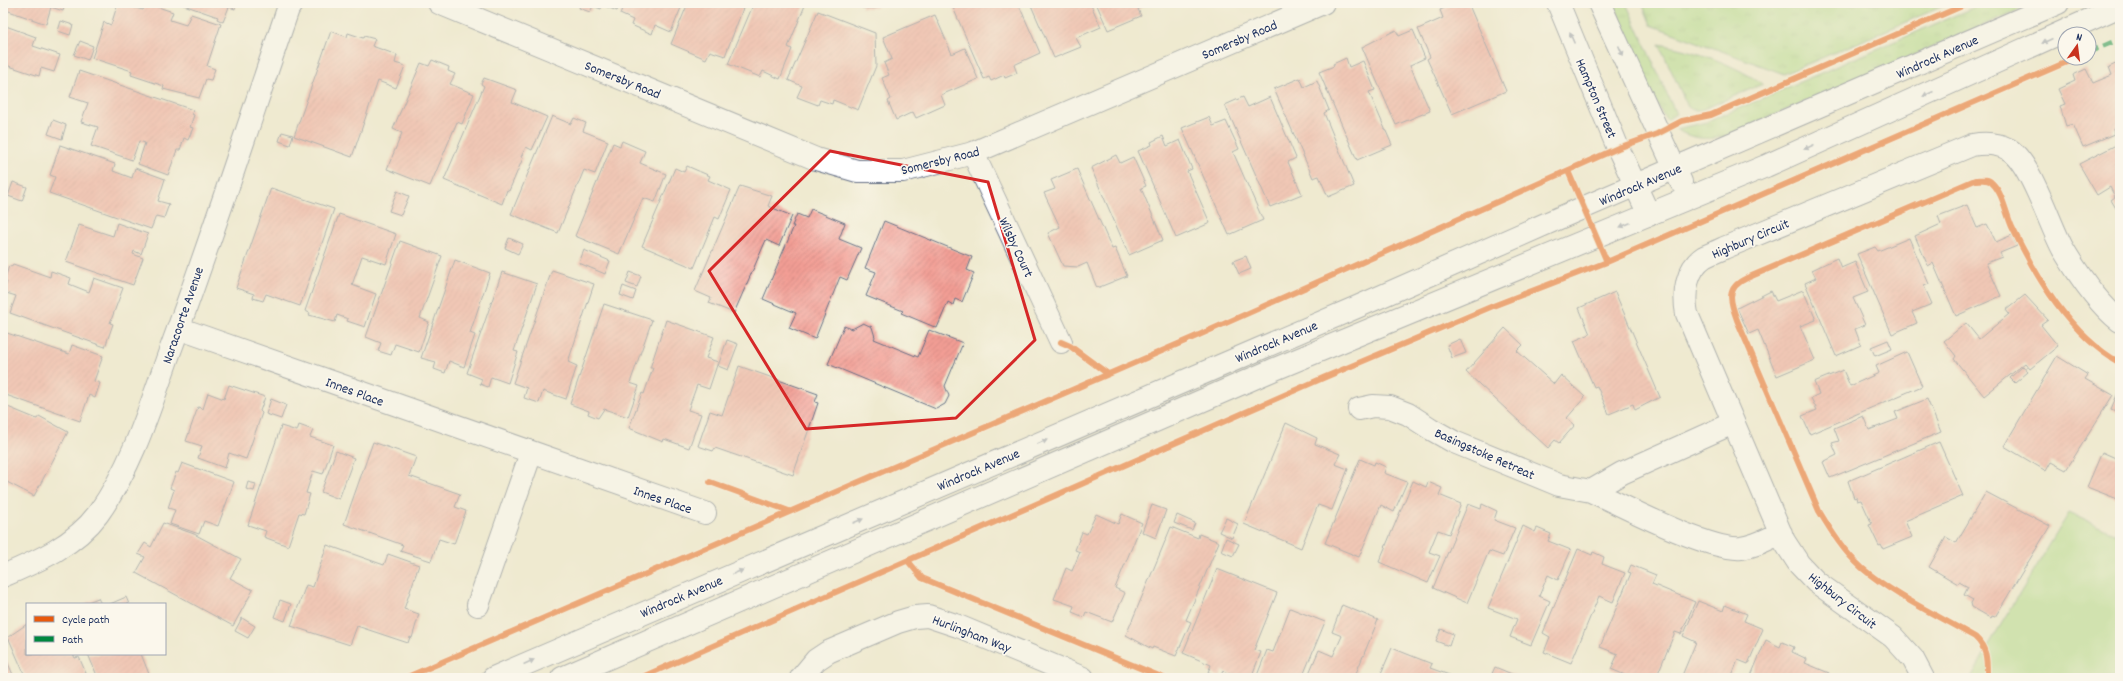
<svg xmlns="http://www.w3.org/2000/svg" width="2123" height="681" viewBox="0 0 2123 681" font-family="Dekko,sans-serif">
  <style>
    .grass { fill: url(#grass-tufts); stroke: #648472 }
    .green { fill: #adda87; stroke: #648472 }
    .building { fill: url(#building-hatch) }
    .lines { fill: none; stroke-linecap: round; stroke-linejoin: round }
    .street-casing { stroke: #657086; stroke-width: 24 }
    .secondary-casing { stroke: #657086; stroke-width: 24 }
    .street { stroke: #fff; stroke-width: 22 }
    .secondary { stroke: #fff; stroke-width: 22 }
    .quiet { stroke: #00873e; stroke-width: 5; stroke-dasharray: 10 5; stroke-linecap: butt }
    .cycleway-casing { stroke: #fbf7ec; stroke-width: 8 }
    .cycleway { stroke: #e8590c; stroke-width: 6 }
    .oneway { fill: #8d97ae }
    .marked { fill: none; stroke: #d62828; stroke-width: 3; stroke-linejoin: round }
    .labels { text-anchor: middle; stroke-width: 3.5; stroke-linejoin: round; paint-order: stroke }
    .street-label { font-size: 14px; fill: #1b2f5e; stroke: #fbf7ec }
  </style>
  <defs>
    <pattern id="grass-tufts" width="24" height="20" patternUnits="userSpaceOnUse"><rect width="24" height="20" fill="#adda87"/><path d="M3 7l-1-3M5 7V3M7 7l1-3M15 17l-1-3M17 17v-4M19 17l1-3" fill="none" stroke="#94bb77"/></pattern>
    <pattern id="building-hatch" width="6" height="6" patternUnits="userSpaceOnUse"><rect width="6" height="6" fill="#f39e94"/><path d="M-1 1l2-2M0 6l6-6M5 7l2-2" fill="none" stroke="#c4817c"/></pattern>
  </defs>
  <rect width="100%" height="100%" fill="#fbf7ec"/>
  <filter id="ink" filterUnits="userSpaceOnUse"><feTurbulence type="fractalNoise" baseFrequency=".025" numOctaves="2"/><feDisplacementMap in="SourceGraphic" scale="8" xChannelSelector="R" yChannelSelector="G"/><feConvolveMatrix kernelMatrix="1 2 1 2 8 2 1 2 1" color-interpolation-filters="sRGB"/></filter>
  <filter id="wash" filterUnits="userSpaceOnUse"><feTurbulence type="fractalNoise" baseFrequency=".012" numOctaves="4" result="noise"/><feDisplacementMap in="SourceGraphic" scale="16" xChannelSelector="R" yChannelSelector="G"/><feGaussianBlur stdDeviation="0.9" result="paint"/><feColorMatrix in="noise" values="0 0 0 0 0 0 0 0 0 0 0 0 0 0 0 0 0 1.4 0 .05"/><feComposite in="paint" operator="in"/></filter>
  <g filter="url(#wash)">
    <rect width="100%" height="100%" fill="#efead0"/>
    <path class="grass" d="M1614,3H1626L1676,114L1667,120C1645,91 1628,38 1614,3Z
      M1642,3H1950L1784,74L1651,25Z
      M1984,3H2035L1723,137C1706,140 1691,139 1676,129L1707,122Z
      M1659,44C1697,51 1731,63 1763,84L1701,110H1693L1688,107Z"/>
    <path class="green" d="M2069,513L2120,536V678H1971L1994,636Z"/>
    <g id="blocks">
      <path class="building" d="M3,3H66L63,11L51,7L46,24L3,9Z
        M118,3L143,10L146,3L173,12L170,20L186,25L191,14L221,24L207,66L215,69L211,80L206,79L199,98L163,89L164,86L131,75L132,71L92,58L104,22L111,25Z
        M178,3H237L235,9L229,7L223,22L217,19L218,17Z
        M581,3H620L617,11L602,5L601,9L593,6L590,12L579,8Z
        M624,3H683L671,32L655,25L652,34L631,25L633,20L620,14Z
        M688,3H745L725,56L710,51L706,59L671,44Z
        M754,3H806L788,47L792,49L780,79L763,71L760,77L728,64Z
        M862,3H877V8H862Z
        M951,3H1018L1040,53L1014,65L1017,73L1005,78L1004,75L991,81L989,77L984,79Z
        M1030,3H1090L1101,27L1076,38L1081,47L1054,58Z
        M1096,3H1151L1138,9L1141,16L1108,30Z
        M1455,3H1468L1506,91L1452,114L1427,59L1430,57L1418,29L1443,18L1440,10Z
        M818,11L875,33L876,66L858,110L833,100L832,104L820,100L818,105L797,97L802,86L788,80Z
        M935,15L952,54L965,48L978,79L941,95L945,105L916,118L913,112L896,120L888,101L891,99L882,78L889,75L884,63L892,59L883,37Z
        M61,21L73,25L70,35L58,31Z
        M3,25L36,37L33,46L60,55L54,72L41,68L39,76L3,64Z
        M1396,30L1399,36L1413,30L1425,58L1410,65L1430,111L1396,125L1362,47Z
        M331,31L347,37L348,33L363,38L364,36L375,39L372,46L397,55L395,63L405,66L396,88L378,81L352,157L294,136Z
        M80,41L93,46L88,60L74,55Z
        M1346,58L1349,67L1363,61L1375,90L1369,92L1392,145L1357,160L1319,72L1334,66L1333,64Z
        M432,60L449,67L448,71L455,74L450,84L474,94L462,124L457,122L430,186L387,169L402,133L393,129L421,63L429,66Z
        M2120,62V126L2113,129L2114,134L2083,147L2073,124L2066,126L2060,106L2065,104L2058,89L2075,81L2073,75L2086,69L2093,83L2112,75L2109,67Z
        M79,71L193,110L192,114L194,115L190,127L193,128L188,140L184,138L180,150H177L168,175L138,164L145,143L139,141L132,160L91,146L98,127L81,122L88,103L70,97Z
        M484,78L517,90L512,102L547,117L532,150L526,147L521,157L523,158L509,191L507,190L502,204L444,180L484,86L481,84Z
        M1300,78L1304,87L1317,81L1329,110L1324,113L1354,186L1328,197L1319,176L1313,178L1274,89Z
        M3,88L8,90L3,102Z
        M1243,97L1248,107L1270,97L1296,158L1288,162L1302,194L1270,207L1225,105Z
        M552,116L571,124L574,118L586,123L583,131L608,141L595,174L584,170L558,233L511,214Z
        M1209,117L1213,126L1226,121L1239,149L1233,152L1263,220L1229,235L1182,128Z
        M53,120L66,125L62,139L48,134Z
        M282,132L293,135L290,145L279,141Z
        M1163,136L1167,146L1180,140L1192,169L1187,171L1210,223L1176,238L1138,151L1152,145L1151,142Z
        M622,141L645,151L640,163L666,174L655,202L643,198L619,254L575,236L613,143L620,146Z
        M2120,143V215L2111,200L2115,197L2110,187L2097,195L2079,164Z
        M60,145L115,164L113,171L132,178L135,168L165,179L158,201L169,204L164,218L156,216L151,229L49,193L55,177L50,175Z
        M1116,155L1120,163L1133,157L1146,186L1141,188L1163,240L1129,255L1091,168Z
        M687,166L710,176L708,180L731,190L719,219L715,217L694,268L642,246L675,168L684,172Z
        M1077,169L1112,249L1115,248L1127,276L1097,288L1087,263L1078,267L1063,266L1048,233L1060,227L1044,193L1055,189L1051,180Z
        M13,182L27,187L22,201L8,196Z
        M740,186L772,196L768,206L792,216L779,246L766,240L734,313L709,303L711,298L695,291Z
        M271,188L334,209L300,306L266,294L263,301L253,298L254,294L236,288Z
        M397,191L409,196L401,215L389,211Z
        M1967,205L1977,228L1987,224L1996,242L2012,235L2017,246L2000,253L2002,257L1986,263L2001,296L1956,316L1933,263L1928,266L1915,236L1941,224L1938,216Z
        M811,209L845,223L839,239L861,248L847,280L840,277L815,339L789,328L796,313L763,299L794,226H792L797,214L807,218Z
        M339,214L396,234L386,264L362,256L352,285L376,294L365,327L347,321L348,319L337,315L335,322L309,315L310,313L305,311Z
        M884,221L972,257L967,270L974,273L962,302L955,299L953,305L948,302L937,328L901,313L903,311L866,296L876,272L865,268Z
        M117,223L148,234L141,254L134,251L133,254L143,258L133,285L66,262L79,225L113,236Z
        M509,238L523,244L518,254L505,248Z
        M1909,238L1929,284L1924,286L1932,304L1912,312L1917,323L1892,334L1857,254L1875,247L1878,251Z
        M400,241L442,256L420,318L429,322L419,352L395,344L391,355L378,351L381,343L366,337Z
        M584,250L610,261L605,274L579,263Z
        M1246,256L1251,269L1239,274L1233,261Z
        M1837,258L1841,268L1855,262L1868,292L1853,298L1865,325L1855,329L1861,345L1836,356L1805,283L1816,278L1812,270Z
        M455,260L490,273L470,333L475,335L464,367L449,361L445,373L434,369L436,362L421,358Z
        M13,264L50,277L51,271L71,278L69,284L89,292L94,278L123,288L110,323L113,324L105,347L10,313L16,296L3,292L7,282L4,281L9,266L11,267Z
        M552,270L594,284L568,362L577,366L566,399L543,391L539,403L524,398L527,388L513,383Z
        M502,272L537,284L514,351L518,352L508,383L491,377L488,387L480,384L482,379L467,373Z
        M630,272L641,276L637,287L626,283Z
        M623,286L636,291L633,300L620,295Z
        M1803,290L1816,320L1800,326L1815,360L1777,376L1758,330L1749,334L1737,308L1771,291L1776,301Z
        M1615,292L1660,397L1635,410L1633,404L1609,414L1597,386L1594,387L1574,341L1590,334L1579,308Z
        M2025,295L2048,320L2041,325L2058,346L2030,369L2025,363L1984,396L1954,359L1956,356L1944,341L1966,323L1979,339L2009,314L2006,310Z
        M604,304L652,320L630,383L639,386L628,417L604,409L598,418L588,414L589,411L570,404Z
        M666,320L714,337L706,358L718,362L709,389L697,385L688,410L701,414L689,448L664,439L663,442L629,428L642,393L644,394L653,368H650Z
        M863,323L872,327L875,337L874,339L918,357L929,330L963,343L945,386L949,396L945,404L936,409L828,364L844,326L852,329Z
        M1505,328L1523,345L1517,351L1554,384L1561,375L1585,397L1567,418L1575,425L1559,443L1555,440L1548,448L1466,372Z
        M7,333L69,354L72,345L103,356L94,381L100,383L95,398L89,395L80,421L3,394V344Z
        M1460,339L1466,353L1452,358L1447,345Z
        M727,340L738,344L728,370L718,366Z
        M1888,340L1892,349L1875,356L1871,347Z
        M1907,352L1922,386L1810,434L1802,416L1817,410L1811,398L1819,394L1814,382L1843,370L1850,386L1879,373L1876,366Z
        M2057,356L2088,375L2085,379L2113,395L2066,470L2051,462L2046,471L2004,446Z
        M739,366L818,394L815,402L818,403L793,475L715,448L713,451L698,446L710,411L722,415Z
        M2023,366L2028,372L2015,383L2010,378Z
        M229,385L265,397L260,411L262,413L246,459L229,453L225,468L198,458L202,446L186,441L198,407L203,409L208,393L224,399Z
        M2120,388V413L2111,409Z
        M271,399L286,405L281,419L266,414Z
        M1927,399L1941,432L1830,478L1823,462L1837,455L1832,443L1839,441L1834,428L1863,416L1869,430L1898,419L1895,412Z
        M3,405L37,419L39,416L68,432L34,496L3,480Z
        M1286,423L1317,438L1315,444L1340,454L1335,464L1348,469L1332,510L1318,505L1301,548L1244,524Z
        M299,425L313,430L310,437L333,445L323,474L313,471L306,493L310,494L304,514L299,513L288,546L264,537L266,531L248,525L281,426L297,431Z
        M373,442L416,457L409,476L460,494L455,507L466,511L454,544L439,539L431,561L400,551L403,545L344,524Z
        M1939,442L1963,496L1905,521L1912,537L1883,549L1881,545L1879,546L1869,525L1872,524L1861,500L1857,501L1856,497L1854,498L1848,481Z
        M336,451L354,458L339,499L321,492Z
        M2102,452L2120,460V500L2087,487Z
        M1360,459L1374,465L1375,462L1386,467L1384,473L1407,482L1394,512L1381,505L1359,557L1325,543Z
        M182,463L234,482L218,526L204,521L199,534L170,524L175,510L168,508L174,490L170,488L176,472L178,473Z
        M1413,481L1426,487L1428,482L1442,488L1439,495L1461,504L1449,534L1438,530L1429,552L1440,556L1428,583L1379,562Z
        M248,482L256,484L254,491L246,489Z
        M1986,492L2050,526L1995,617L1992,616L1991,618L1972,607L1971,603L1973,600L1964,595L1968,587L1959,582L1958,584L1929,567L1946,537L1956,543Z
        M1468,504L1481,509L1482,504L1497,511L1494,520L1515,528L1503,556L1489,551L1467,603L1433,588Z
        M1152,505L1166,510L1156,538L1142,532Z
        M1096,514L1118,524L1122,514L1142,523L1115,588L1125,593L1112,622L1086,612L1084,617L1072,612L1074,606L1054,599L1066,568L1072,571L1080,552L1075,550L1082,532L1087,534Z
        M1177,515L1195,523L1192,530L1174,523Z
        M1226,518L1238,524L1232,538L1219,532Z
        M163,523L194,534L241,559L230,578L253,590L233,626L136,573L145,557L138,554L145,543L151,547Z
        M1523,526L1535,532L1537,528L1551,534L1548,541L1571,550L1558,580L1548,575L1539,596L1550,601L1531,645L1510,637L1517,619L1488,608Z
        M1171,527L1198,538L1199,534L1219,542L1186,620L1191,622L1176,656L1153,647L1152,649L1126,635Z
        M1226,538L1239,544L1233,556L1221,551Z
        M327,545L384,565L388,554L419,565L404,609L419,614L412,638L410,637L408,643L357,626L350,645L291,626L306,585L313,587Z
        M1578,549L1592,555L1593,552L1604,557L1602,564L1625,573L1613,602L1599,596L1571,663L1544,652L1550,637L1543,633Z
        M1631,565L1656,575L1652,584L1695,602L1681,634L1675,632L1656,678H1641L1636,676L1635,678H1632L1611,669L1618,654L1600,647L1631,573L1628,572Z
        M1217,569L1277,593L1254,650L1261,652L1251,678H1241L1223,671L1220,677L1208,672L1211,665L1183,653Z
        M126,597L129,604H110Z
        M98,598L101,604H83Z
        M280,600L291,604L285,621L274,617Z
        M1698,601L1723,611L1725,605L1747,614L1744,621L1763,629L1748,664L1738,660L1731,678H1681L1696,642L1683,636Z
        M1342,605L1378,620L1354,678H1307L1319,650L1333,656L1342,636L1332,632Z
        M1290,608L1325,622L1302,678H1256L1267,650L1273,652Z
        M242,618L255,626L248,638L235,631Z
        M27,624V654H73L75,658L79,657L88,678H26L8,637Z
        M1441,629L1453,634L1449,646L1436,641Z
        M1766,640L1780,647L1782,642L1794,647L1792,652L1807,659L1805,663L1829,673L1827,678H1750Z
        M1392,648L1432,664L1430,668L1452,676V678H1379Z
        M3,652L14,677L12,678H3Z
        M88,654H141L149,674L144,678H98Z
        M1495,667L1519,677V678H1490Z"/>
    </g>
  </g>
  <g filter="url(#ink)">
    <use href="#blocks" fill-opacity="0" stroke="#657086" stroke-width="1"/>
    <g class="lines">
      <g class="street-casing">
        <path id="street" d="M439,3L816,159L857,171H903L973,153L1323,3
          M973,153L1061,342
          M178,328L705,513
          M1359,409L1373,406L1390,407L1408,414L1431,429L1454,442L1559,485L1591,491L1622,473L1733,423
          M1591,491C1624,506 1709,551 1741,548C1756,546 1768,539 1781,533
          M3,576C38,561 75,545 98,514C133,465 150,407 170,351C212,238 249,123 288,9L292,3
          M478,605L531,453
          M801,678L816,660L828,652L898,622L915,617L928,616L958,626L1083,678
          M1923,678L1913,659L1893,637L1816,582L1799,564L1784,541L1687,314C1683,294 1686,269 1704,257C1710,254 1718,251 1724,248L1972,145C1984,143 1997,143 2008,149C2030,160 2050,226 2063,249C2078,274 2097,303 2120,321"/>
      </g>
      <g class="secondary-casing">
        <path id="secondary" d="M1558,3L1618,148L1649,215
          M1599,3L1681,182
          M493,678L1357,307L1550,222L2058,3
          M562,678L1275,369L1766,166L2120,6"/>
      </g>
      <use href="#street" class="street"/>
      <use href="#secondary" class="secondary"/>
      <path class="quiet" d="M2089,52L2120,39"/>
      <g class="cycleway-casing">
        <path id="cycleway" d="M1568,171L1607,262
          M1061,342L1070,346L1108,374
          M710,482L789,511
          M908,561L922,578L1164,678
          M405,678L1199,335L1618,148L1657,134L1682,121L1711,115L1969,3
          M640,678L1323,378L1493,306L1607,262L2076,58
          M1987,678C1987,661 1988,649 1975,637C1937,615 1895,596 1862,568C1844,552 1831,531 1819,511L1737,320C1730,301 1725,288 1747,278L1975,180C1981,180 1988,178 1992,183C2003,193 2006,214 2012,227C2036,277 2070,335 2120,363"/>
      </g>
      <use href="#cycleway" class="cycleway"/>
    </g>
    <defs><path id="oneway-solid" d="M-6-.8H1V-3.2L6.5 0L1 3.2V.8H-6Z"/></defs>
    <g class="oneway">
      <use href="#oneway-solid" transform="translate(1572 38) rotate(-113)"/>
      <use href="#oneway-solid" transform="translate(2047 41) rotate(156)"/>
      <use href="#oneway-solid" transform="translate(1621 51) rotate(66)"/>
      <use href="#oneway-solid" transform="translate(1928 94) rotate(156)"/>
      <use href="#oneway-solid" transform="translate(1809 147) rotate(156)"/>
      <use href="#oneway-solid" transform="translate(1625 225) rotate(157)"/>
      <use href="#oneway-solid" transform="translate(1042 442) rotate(-23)"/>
      <use href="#oneway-solid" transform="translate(858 521) rotate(-23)"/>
      <use href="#oneway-solid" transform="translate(738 572) rotate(-23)"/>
      <use href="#oneway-solid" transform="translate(529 662) rotate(-24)"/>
    </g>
  </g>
  <path d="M0 0H2123V681H0ZM830,151L988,182L1035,340L956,418L806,429L709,271Z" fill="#efead0" fill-opacity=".55" fill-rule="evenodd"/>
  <path class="marked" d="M830,151L988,182L1035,340L956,418L806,429L709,271Z"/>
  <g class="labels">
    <g class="street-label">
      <text transform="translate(1239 39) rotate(-23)" y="5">Somersby Road</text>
      <text transform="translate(1937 56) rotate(-24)" y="5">Windrock Avenue</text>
      <text transform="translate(623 79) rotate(22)" y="5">Somersby Road</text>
      <text transform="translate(1597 98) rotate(67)" y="5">Hampton Street</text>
      <text transform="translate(940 160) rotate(-14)" y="5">Somersby Road</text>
      <text transform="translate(1640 184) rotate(-23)" y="5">Windrock Avenue</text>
      <text transform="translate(1750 238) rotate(-23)" y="5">Highbury Circuit</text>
      <text transform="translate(1017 247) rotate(65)" y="5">Wilsby Court</text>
      <text transform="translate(182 315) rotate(-71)" y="5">Naracoorte Avenue</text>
      <text transform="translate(1276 341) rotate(-23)" y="5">Windrock Avenue</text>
      <text transform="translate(355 391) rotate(20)" y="5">Innes Place</text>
      <text transform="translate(1485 453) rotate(24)" y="5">Basingstoke Retreat</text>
      <text transform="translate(978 469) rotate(-23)" y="5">Windrock Avenue</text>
      <text transform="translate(663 499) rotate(19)" y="5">Innes Place</text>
      <text transform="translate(681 596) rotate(-23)" y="5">Windrock Avenue</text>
      <text transform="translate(1843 600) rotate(38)" y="5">Highbury Circuit</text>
      <text transform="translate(972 633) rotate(21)" y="5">Hurlingham Way</text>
    </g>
  </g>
  <rect width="2123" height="681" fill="none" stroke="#fbf7ec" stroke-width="16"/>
  <rect x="26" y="603" width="140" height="52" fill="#fbf7ec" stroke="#a1a7b3"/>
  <rect x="34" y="616" width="20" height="6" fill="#e8590c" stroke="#a1a7b3"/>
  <text x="62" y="623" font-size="12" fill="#1b2f5e">Cycle path</text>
  <rect x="34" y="636" width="20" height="6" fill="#00873e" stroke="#a1a7b3"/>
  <text x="62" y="643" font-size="12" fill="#1b2f5e">Path</text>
  <g transform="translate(2077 46) rotate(14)"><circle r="19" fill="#fbf7ec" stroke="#a1a7b3"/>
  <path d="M0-3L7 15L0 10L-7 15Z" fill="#c8321e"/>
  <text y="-6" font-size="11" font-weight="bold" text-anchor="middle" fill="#1b2f5e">N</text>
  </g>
</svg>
